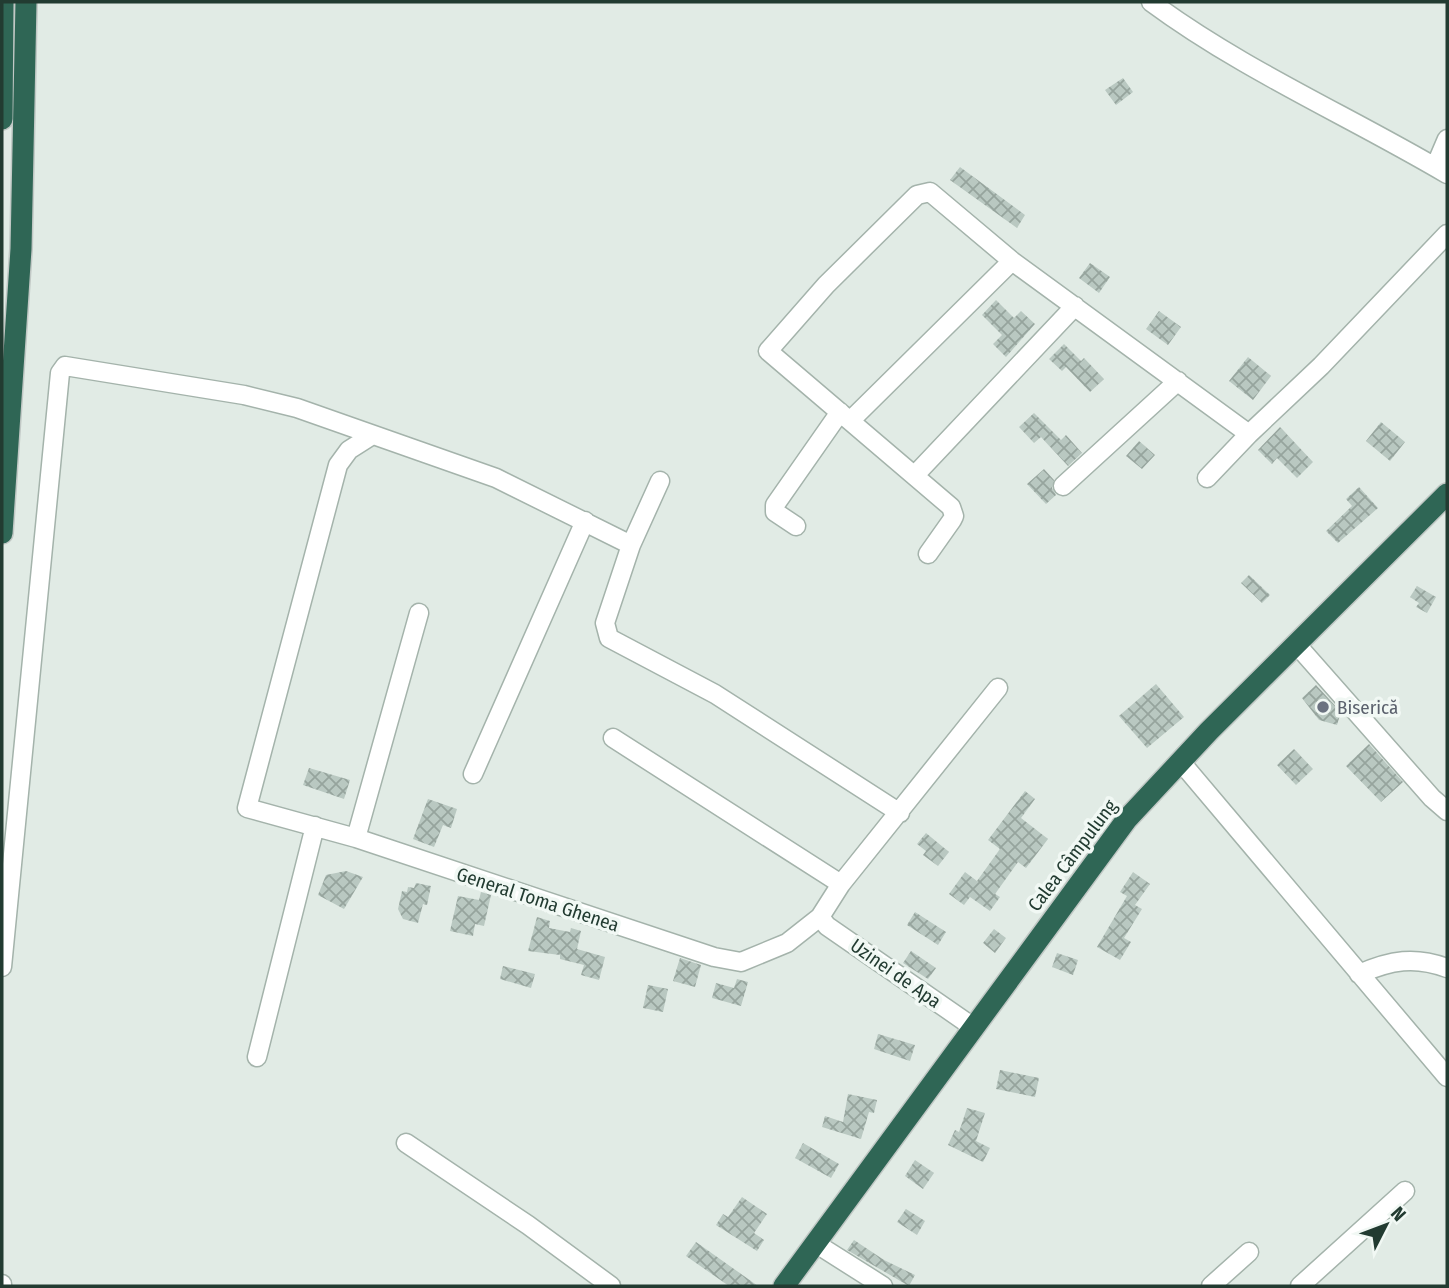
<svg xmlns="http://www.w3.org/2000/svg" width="1449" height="1288" viewBox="0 0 1449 1288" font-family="'Fira Sans Condensed',sans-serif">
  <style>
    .building { fill: url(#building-cross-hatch) }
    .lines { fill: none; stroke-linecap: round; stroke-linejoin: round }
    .minor-casing { stroke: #a4b3ab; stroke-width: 21 }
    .highway-casing { stroke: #c1c8c5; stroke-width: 24 }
    .minor { stroke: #fff; stroke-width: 18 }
    .highway { stroke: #2f6655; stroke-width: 21 }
    .worship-dot { fill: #6b7280; stroke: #f1f8f4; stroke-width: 2.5 }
    .labels { text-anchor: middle; stroke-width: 7; stroke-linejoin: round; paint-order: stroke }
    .worship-label { font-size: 19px; fill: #5b616d; stroke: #f1f8f4; text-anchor: start }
    .street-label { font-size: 19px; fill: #223b31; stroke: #f1f8f4 }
  </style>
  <defs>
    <pattern id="building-cross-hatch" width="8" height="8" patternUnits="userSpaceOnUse" patternTransform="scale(1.75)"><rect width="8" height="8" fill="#b9c8c1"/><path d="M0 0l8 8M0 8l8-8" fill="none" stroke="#96a49d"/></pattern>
  </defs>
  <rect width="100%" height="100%" fill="#e1ebe5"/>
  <path class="building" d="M1123,78L1133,92L1116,105L1105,90Z
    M960,167L1025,215L1017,228L950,180Z
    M1090,263L1110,277L1099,293L1079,278Z
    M996,300L1014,318L1021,311L1035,324L1006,357L993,344L1002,335L982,315Z
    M1159,311L1181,327L1168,345L1146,329Z
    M1064,344L1081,361L1084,358L1104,379L1090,392L1066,367L1062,371L1049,359Z
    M1248,357L1271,376L1253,400L1229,381Z
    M1034,413L1061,440L1066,435L1082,453L1068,466L1041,437L1034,443L1019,427Z
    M1381,422L1405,442L1390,461L1366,441Z
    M1280,427L1313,462L1297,478L1277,458L1272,464L1258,450Z
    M1139,441L1155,455L1142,469L1126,456Z
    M1044,469L1054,480L1052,488L1056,495L1046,504L1027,484Z
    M1359,487L1378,508L1338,543L1326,531L1352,506L1346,499Z
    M1249,575L1270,595L1262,603L1241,583Z
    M1417,586L1436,597L1427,613L1416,607L1419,603L1410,597Z
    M1156,684L1184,717L1147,748L1119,716Z
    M1316,685L1341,712L1337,725L1319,720L1302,698Z
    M1369,744L1403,782L1381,802L1346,766Z
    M1294,749L1313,769L1296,785L1277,765Z
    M309,768L350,780L344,799L303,785Z
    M1025,791L1035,799L1021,818L1048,839L1026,868L1018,862L995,894L1000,897L990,911L970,897L964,905L949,894L965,872L977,881L1000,849L988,840Z
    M428,799L457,809L451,828L443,825L434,847L413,839Z
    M926,833L949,852L938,866L923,855L926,851L917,844Z
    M346,871L363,877L344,909L318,895L326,875Z
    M1133,872L1150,884L1135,905L1142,909L1124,938L1131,942L1120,960L1097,947L1127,896L1120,892Z
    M416,883L431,886L427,905L423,904L418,923L403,919L398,909L402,891L407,892L408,887L414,888Z
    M481,892L491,895L484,926L475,924L473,936L450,931L458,896L479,900Z
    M915,912L946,932L938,945L907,925Z
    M537,917L550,921L549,928L570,932L571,928L581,931L577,949L605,957L599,980L581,975L584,965L560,959V955L528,951Z
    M994,929L1006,938L995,953L983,943Z
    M911,951L936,968L928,979L903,963Z
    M1057,953L1078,960L1073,975L1052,967Z
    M680,958L701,965L695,987L673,981Z
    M503,966L535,974L531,988L500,979Z
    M737,979L748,982L741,1006L712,998L716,983L734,988Z
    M648,985L668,989L663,1012L643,1008Z
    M878,1034L915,1045L910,1061L874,1049Z
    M1000,1070L1039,1078L1035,1097L996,1089Z
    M848,1094L877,1100L874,1113L869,1112L861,1139L822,1127L825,1116L843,1122Z
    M967,1108L985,1113L976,1141L990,1148L983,1162L948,1145L955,1130L959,1132Z
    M803,1143L839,1164L831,1178L795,1158Z
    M915,1160L934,1173L923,1189L905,1176Z
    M742,1197L767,1214L754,1233L764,1240L757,1251L716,1225L723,1214L728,1217Z
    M906,1209L925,1221L917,1235L897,1222Z
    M854,1240L884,1260L915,1275L909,1286L847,1250Z
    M696,1242L758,1286H729L686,1256Z"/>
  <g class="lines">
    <g class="minor-casing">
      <path id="minor" d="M1151,2C1243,70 1349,116 1447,174
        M1435,167L1447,139
        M850,421L1012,261
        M371,436L349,450L338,465L247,808L356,838L714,957L741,962L787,943L820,917L841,884L998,688
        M915,475L1075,306
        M1207,478L1249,434
        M1063,486L1178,381
        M796,526L775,512V505L840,412
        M631,545L660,481
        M928,554L952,520L954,516L951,507L768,351L826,285L917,195L930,192L1012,261L1249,434L1321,366L1447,234
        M1297,645L1432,798L1447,811
        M613,738L841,884
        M1180,761L1447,1077
        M473,774L585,521
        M356,838L419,613
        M820,917L827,926L973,1027
        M2,967L60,373L65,366L244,395L297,408L496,478L631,545L605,623L609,638L715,694L900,813
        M1359,974C1391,960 1415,956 1447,968
        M257,1057L315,826
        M406,1143L528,1225L611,1286
        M815,1243L883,1286
        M2,1284V1286
        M1211,1286L1249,1252
        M1300,1286L1405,1191"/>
    </g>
    <g class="highway-casing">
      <path id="highway" d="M2,119L3,2
        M2,533L21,249L26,2
        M784,1286L1127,819L1209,731L1447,494"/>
    </g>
    <use href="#minor" class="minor"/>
    <use href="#highway" class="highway"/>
  </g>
  <circle class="worship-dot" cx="1323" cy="707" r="7"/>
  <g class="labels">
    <g class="worship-label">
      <text x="1337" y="714">Biserică</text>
    </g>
    <g class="street-label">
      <text transform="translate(1072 855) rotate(-53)" y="7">Calea Câmpulung</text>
      <text transform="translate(538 899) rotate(18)" y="7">General Toma Ghenea</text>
      <text transform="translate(896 973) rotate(35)" y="7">Uzinei de Apa</text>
    </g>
  </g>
  <rect width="1449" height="1288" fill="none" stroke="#223b31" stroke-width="7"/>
  <g transform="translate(1386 1225) rotate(48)" stroke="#f1f8f4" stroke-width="5" paint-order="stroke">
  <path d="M0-5L12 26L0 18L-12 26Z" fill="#223b31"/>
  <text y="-10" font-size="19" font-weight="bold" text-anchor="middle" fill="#223b31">N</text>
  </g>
</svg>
